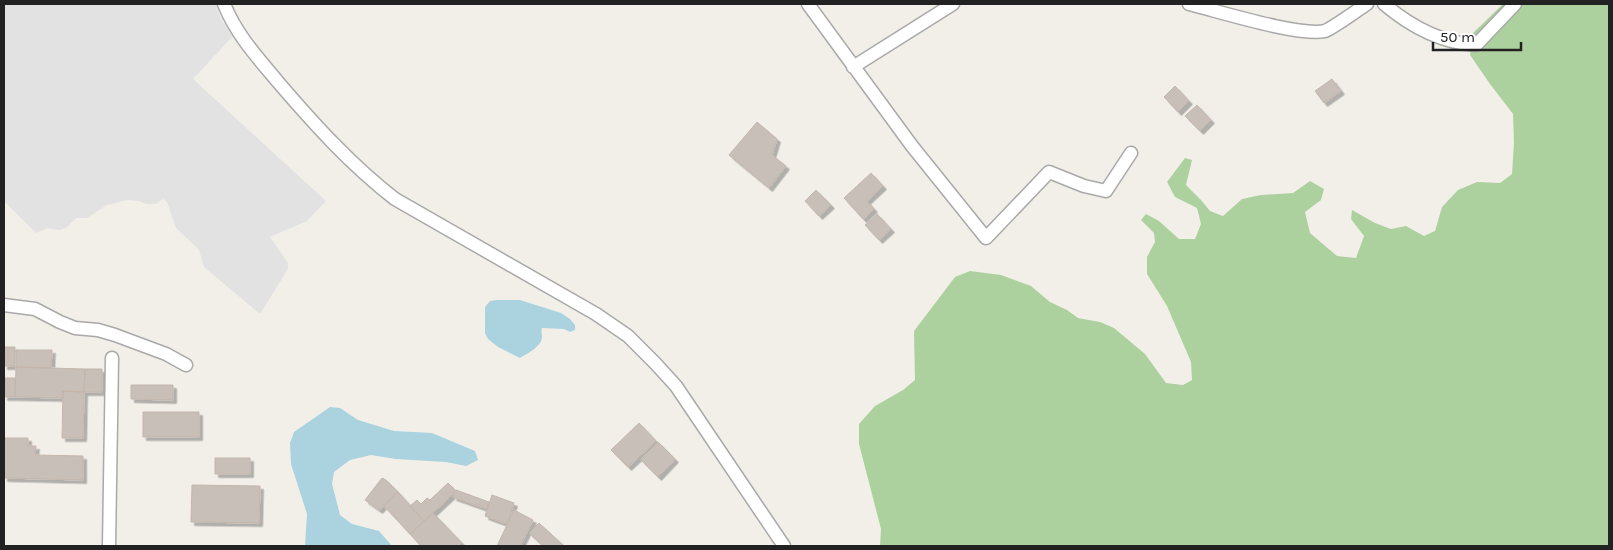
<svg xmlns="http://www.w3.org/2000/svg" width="1613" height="550" viewBox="0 0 1613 550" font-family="Karla,sans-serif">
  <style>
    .forest { fill: #add19e }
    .parking { fill: #e2e2e2 }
    .water { fill: #aad3df }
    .building { fill: #c7bfb8; stroke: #c4b6ab; filter: url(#shadow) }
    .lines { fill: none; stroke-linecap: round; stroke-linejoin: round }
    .minor-casing { stroke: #a9a9a9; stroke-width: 15 }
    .minor { stroke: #fff; stroke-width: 12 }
  </style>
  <defs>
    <filter id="shadow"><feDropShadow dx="3.5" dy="3.5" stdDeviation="0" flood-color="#0004"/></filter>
  </defs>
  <rect width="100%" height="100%" fill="#f2efe9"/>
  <path class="forest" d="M1503,4H1609V546H880L881,529L859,444V424L875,406L903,390L915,380L914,331L955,277L970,271L1001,275L1031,286L1050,302L1067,310L1078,318L1100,322L1114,328L1145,354L1166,383L1183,385L1192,380L1191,362L1167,306L1147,274V257L1155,242L1154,233L1141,220L1146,214L1159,221L1179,239H1195L1201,224L1197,208L1175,197L1167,182L1185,158L1192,160L1186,185L1201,200L1210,211L1223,216L1242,199L1261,195L1293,193L1310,181L1324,189L1321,200L1305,212L1310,233L1337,256L1356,258L1364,236L1351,219L1352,210L1375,223L1391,229L1406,226L1424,236L1435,231L1442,207L1458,190L1477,182L1500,183L1512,174L1514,142L1513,114L1490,84L1470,55L1473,33Z"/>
  <path class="parking" d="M4,4H214L216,6L220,17L232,37L193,79L326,201L307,221L270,237L288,263V269L260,314L204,267L199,250L176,228L167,202L163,199L155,204H146L139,201L127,200L107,205L87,218H76L66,228L59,230L48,228L36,233L4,201Z"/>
  <path class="water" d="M497,300H520L561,313L570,319L575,325V330L570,332L564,329L542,328C541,331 542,334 542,337C542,346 527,354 520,358L498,347L488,339L485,333V307L490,301Z
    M330,407L340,408L358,420L394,431L432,433L475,451L478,460L466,466L446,462L396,459L371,455L350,460L334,472L332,484L340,515L352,524L379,531L392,546H305L307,514L291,464L290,443L294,432Z"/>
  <path class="building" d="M1332,79L1341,91L1324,103L1315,91Z
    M1175,86L1189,101L1178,112L1164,97Z
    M1197,105L1211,120L1200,131L1185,116Z
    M757,122L777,139L772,155L786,166L769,188L729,155Z
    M871,173L883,186L867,201L874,209L863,219L844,198Z
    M816,190L831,205L819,216L805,201Z
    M877,214L891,229L879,240L865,225Z
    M4,347H15L14,366H4Z
    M16,350H52L51,368L16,367Z
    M16,367L85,369L84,392L63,391V398L15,397Z
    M85,369H102V392H84Z
    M5,378H15V397H4Z
    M131,385H173V400L131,399Z
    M63,391L84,392L83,438H62Z
    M143,412H199V437H143Z
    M639,423L656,441L628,467L611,450Z
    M4,438H28V446H36L35,455L83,456V480L4,478Z
    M658,442L675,459L658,477L641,460Z
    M215,458H250V474H215Z
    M382,478L386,480L398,492L379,510L365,500Z
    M448,483L455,490L452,495L424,521L410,506L417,500L421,504L427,498L430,500Z
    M192,485L260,486L259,523L191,522Z
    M456,490L489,502L487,509L453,497Z
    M398,492L424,521L410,534L384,506Z
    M492,495L514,503L507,524L485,516Z
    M514,510L533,520L520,546H497Z
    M433,513L462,543L459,546H421L410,534Z
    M539,523L564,546H543L529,533Z"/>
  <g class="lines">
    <g class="minor-casing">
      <path id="minor" d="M224,4C236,34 257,57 278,82C314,124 351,165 395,199L596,314L628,336L655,363L676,386L784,546
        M808,4L912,146L986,238L1049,172L1084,186L1106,191L1131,153
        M1189,4C1218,11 1300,37 1325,31C1333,28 1359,9 1367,4
        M1384,4C1410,26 1442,43 1476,45L1515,4
        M853,67L953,4
        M4,305L35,309L60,322L75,328L98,330L115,335L166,354L186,365
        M109,546L112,358"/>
    </g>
    <use href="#minor" class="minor"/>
  </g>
  <rect width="1613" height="550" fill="none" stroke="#222222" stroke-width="10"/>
  <path d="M1433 42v8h88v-8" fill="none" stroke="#222222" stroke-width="2.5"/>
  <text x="1440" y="42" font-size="15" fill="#222222" stroke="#ffffff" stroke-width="4" paint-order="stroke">50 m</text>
</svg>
